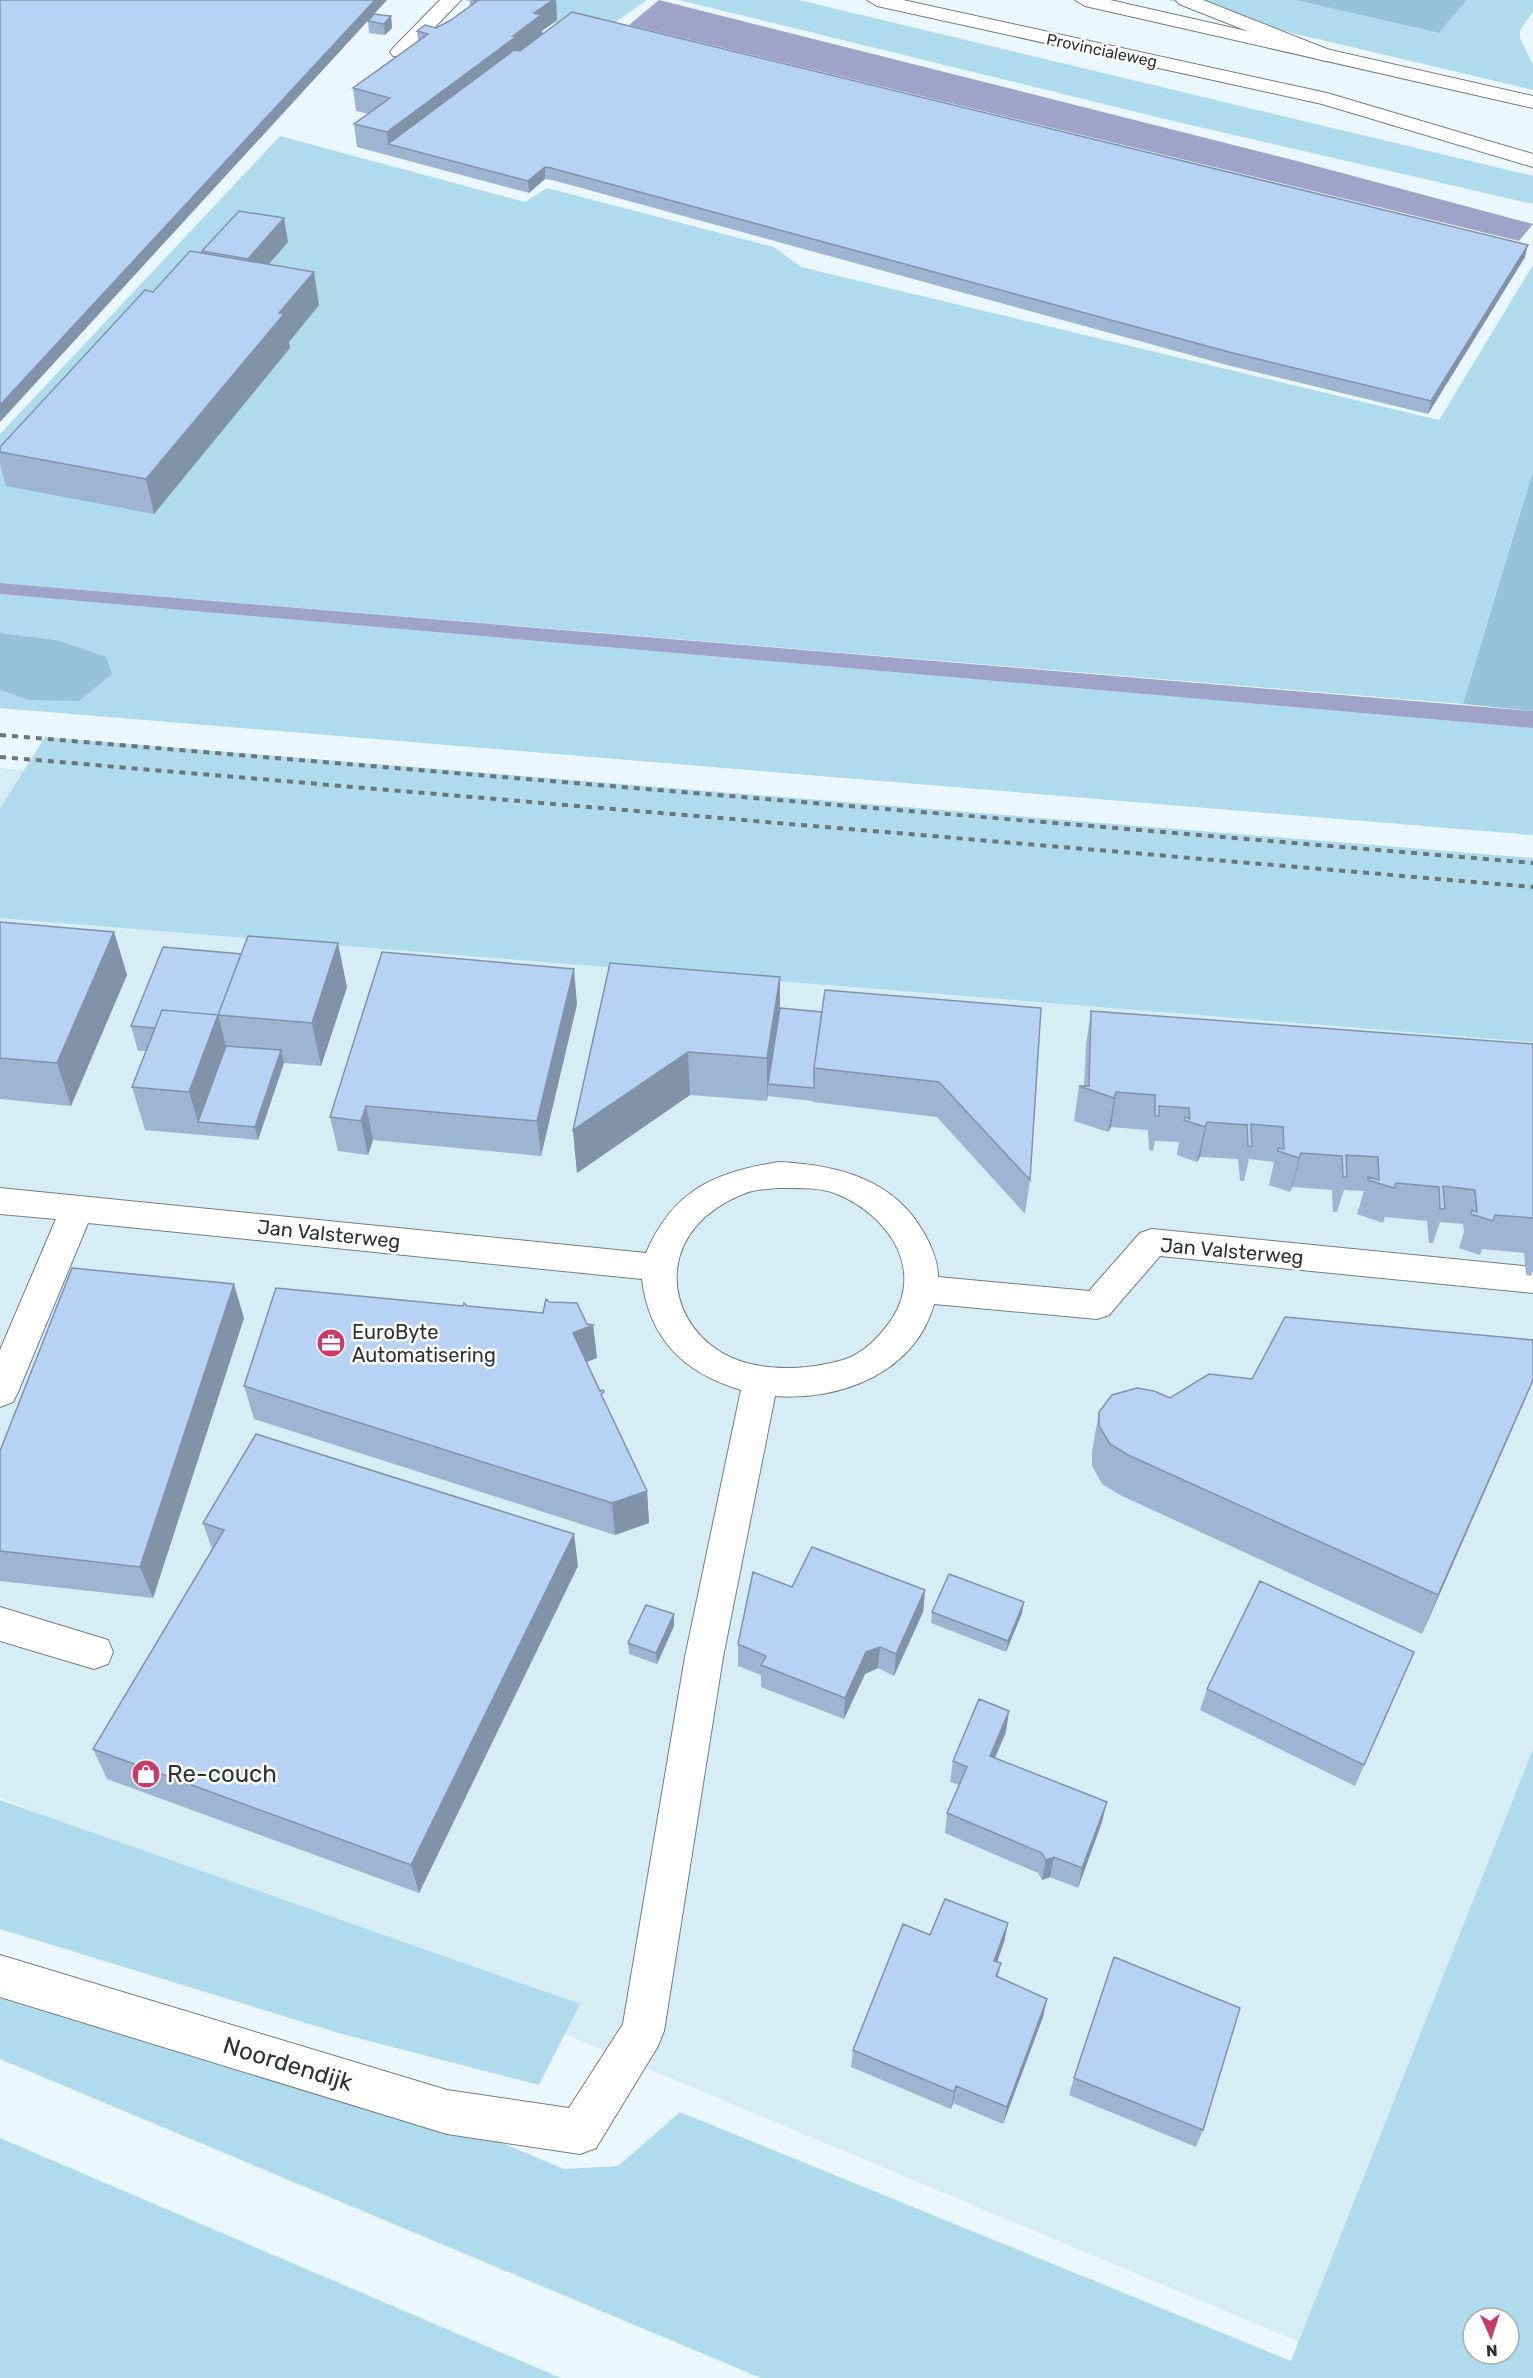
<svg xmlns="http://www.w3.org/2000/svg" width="1533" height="2378" viewBox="0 0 1533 2378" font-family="Rubik,sans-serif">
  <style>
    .built { fill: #d7edf6; fill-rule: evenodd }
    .green { fill: #afdbed; fill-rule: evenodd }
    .forest { fill: #96c3d5 }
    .water { fill: #9fa3c8 }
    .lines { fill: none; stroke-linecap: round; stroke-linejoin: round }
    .minor-casing { stroke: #727f84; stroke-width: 2 }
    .major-casing { stroke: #727f84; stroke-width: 2 }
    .minor { fill: #fff; fill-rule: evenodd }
    .major { fill: #fff; fill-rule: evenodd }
    .rail { stroke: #6d7579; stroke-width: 4; stroke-dasharray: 6 6; stroke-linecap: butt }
    .wall { fill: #9db5d0 }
    .shaded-wall { fill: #8093a9 }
    .building { fill: #b7d2f2; stroke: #8093a9; stroke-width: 1.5 }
    .labels { text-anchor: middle; stroke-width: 5; stroke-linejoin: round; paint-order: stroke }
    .far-street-label { font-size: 16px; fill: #2d3335; stroke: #fff }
    .street-label { font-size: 20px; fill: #2d3335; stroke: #fff }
    .poi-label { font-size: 20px; fill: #2d3335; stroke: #fff; text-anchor: start }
    .near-poi-label { font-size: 24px; fill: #2d3335; stroke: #fff; text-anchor: start }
    .near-street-label { font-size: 24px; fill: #2d3335; stroke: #fff }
  </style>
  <rect width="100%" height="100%" fill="#eaf8fe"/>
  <path class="built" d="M0,768L1533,907V2378H1385L0,1797ZM1473,2318H1509V2354H1473Z"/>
  <path class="green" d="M463,0H647L597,35Z
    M679,0H799L1533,176V204L1169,120Z
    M1168,0H1295L1439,33L1467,0H1533V12L1520,30V38L1533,65V90L1212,14Z
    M280,136L525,202L547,188L774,247L801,267L1439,420L1533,265V471L1463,704L0,583V434Z
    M0,594L1533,728V835L0,708V690L28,700L111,674L105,657L57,640L0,633Z
    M45,737L1533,858V1042L0,918V808Z
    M1533,1749V2378H761L0,2059V1993L418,2123L502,2143L564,2169L618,2166L680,2112L1291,2361ZM1473,2318H1509V2354H1473Z
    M0,1800L580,2004L539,2085L342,2034L0,1929Z
    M0,2138L561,2378H0Z"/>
  <path class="forest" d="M1295,0H1467L1439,33Z
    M1533,471V711L1463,704Z
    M0,633L57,640L106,657L112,674L79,701L28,700L0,690Z"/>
  <path class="water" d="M659,0L1301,162L1533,224L1519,241L629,25Z
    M0,583L1533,711V728L0,594Z"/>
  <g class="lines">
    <g class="minor-casing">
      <path id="minor" d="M440,0H461L407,56H393L390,52L393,48Z
        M1176,0H1203L1332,51L1335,55L1325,61L1318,59L1179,4Z
        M779,1162C838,1165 894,1179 924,1233C932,1247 938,1261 938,1277L1089,1291L1140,1233L1152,1229L1533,1267V1293L1160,1256L1109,1315L1097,1319L934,1304C915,1373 840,1401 775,1396L723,1657L664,2031L658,2046L596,2148L580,2154L447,2134L0,1997V1955L447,2090L569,2108L623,2024L685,1657L741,1390C684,1373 649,1339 642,1279L88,1223L18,1392L13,1402L0,1407V1350L56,1219L0,1214V1188L646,1253C673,1190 715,1172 779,1162ZM779,1188C798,1188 820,1187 837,1194C892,1217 928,1275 886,1327C875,1341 860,1355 843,1360C811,1369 772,1372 740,1361C677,1339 653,1264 705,1217C718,1206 735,1196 752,1191C761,1189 770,1189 779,1188Z
        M0,1607L108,1640L113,1652L108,1664L94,1669L0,1641Z"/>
    </g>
    <g class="major-casing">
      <path id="major" d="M867,0H903L1327,93L1533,154V167L1322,104L877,6Z
        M1075,0H1110L1533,96V108L1085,6Z"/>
    </g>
    <use href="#minor" class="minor"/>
    <use href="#major" class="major"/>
    <path class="rail" d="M0,735L1533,863
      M0,757L1533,887"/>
  </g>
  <path class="wall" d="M470,0H556L557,20L542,31L543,34L1525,257L1428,414L1227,365L552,180L545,179L529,193L357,147L354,124L368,114L356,111L353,88L418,41L417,31L436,28L451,20L470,6Z
    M391,16L392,28L385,35L369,33L368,21Z
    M288,242L269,264L319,305L289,342L290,348L154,514L6,486L0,463V447L153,292L202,253V251Z
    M0,922L114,932L127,975L71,1106L0,1099Z
    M610,963L780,1012L1041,1008L1030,1180L1025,1214L937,1117L813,1102V1101L768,1096V1095L767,1101L690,1095L577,1173L573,1130Z
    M347,987L321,1066L284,1063L258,1140L145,1130L132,1087L146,1051H138L131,1026Z
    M577,1004L541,1156L373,1140L368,1155L338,1151L330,1117Z
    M1091,1011L1533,1044V1271L1531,1276L1526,1275L1524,1253L1482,1249L1480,1255L1459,1248L1464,1232L1463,1224L1440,1222L1433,1243H1429L1427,1221L1385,1217L1383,1223L1357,1214L1364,1191L1344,1190L1337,1212H1333L1332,1190L1292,1187L1290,1192L1269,1185L1274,1162L1249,1159L1244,1181H1240L1238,1159L1200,1157L1197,1162L1177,1155L1179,1142L1155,1141L1153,1151L1149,1150L1148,1130L1111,1127L1108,1132L1074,1121L1079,1086H1084L1086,1045Z
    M549,1302L587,1324L593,1325L597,1358L586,1362L647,1491L649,1523L615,1535L254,1419L244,1386L463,1306L543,1313Z
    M244,1318L153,1598L0,1581V1451Z
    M1252,1379L1533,1381L1422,1634L1120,1495L1102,1484L1092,1466V1452L1099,1412L1170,1398Z
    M203,1523L578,1566L419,1893L107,1779L93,1749L212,1549Z
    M792,1587L925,1590L923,1612L894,1676L878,1668L865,1674L844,1719L761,1687V1675L738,1666V1644Z
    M932,1612L1022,1613L1006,1652L931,1623Z
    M674,1626L657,1664L629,1654L628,1643Z
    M1414,1652L1355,1786L1200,1710L1207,1689Z
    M1006,1732L995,1758L1102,1822L1078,1888L1050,1877L1042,1880L1038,1873L945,1833L947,1813L959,1785L950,1782L953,1761Z
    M1008,1923L1004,1942L997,1962L1001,1963L998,1977L1047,1999L1043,2017L1003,2124L953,2103L951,2109L851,2067L853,2050L930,1935Z
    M1074,2078L1203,2130L1196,2147L1069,2095Z"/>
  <path class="shaded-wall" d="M375,0H387L0,422V405Z
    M553,0H556L557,20L542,31L543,38L388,144L387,132L513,36L534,13Z
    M391,16L392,28L385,35L384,24Z
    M545,167V179L529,193L528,181Z
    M284,218L288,242L253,282L248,259Z
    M1528,245L1525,257L1428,414L1431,401Z
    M314,272L319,305L289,342L290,348L154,514L146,479L279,313Z
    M114,932L127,975L71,1106L57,1063Z
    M338,943L347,987L321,1066L312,1023Z
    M574,969L577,1004L541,1156L537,1121Z
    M780,977V1020L768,1084L767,1101V1058Z
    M218,1015L229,1058L198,1122L189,1092Z
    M281,1050L284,1063L258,1140L255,1127Z
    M688,1052L690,1095L577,1173L573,1130Z
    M1116,1092L1111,1127L1108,1132L1114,1098Z
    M366,1106L373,1140L368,1155L361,1121Z
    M1207,1122L1200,1157L1197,1162L1205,1127Z
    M1301,1153L1292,1187L1290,1192L1299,1158Z
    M234,1284L244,1318L153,1598L140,1567Z
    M593,1325L597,1358L576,1366L573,1333Z
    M1533,1382L1422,1634L1438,1595Z
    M647,1491L649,1523L615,1535L612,1503Z
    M574,1534L578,1566L419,1893L411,1865Z
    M925,1590L923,1612L894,1676L896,1654Z
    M1024,1602L1022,1613L1006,1652L1008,1641Z
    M674,1614V1626L657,1664L656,1653Z
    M880,1647L878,1668L865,1674L844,1719L845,1698L866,1652Z
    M1009,1711L1006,1732L987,1776L990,1756Z
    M1107,1802L1102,1822L1078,1888L1082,1868Z
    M1054,1857L1050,1877L1042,1880L1046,1860Z
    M1008,1923L1004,1942L991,1980L994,1961Z
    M1047,1999L1043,2017L1003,2124L1007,2107Z
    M956,2086L953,2103L951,2109L954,2092Z"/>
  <path class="building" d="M0,0H375L0,405Z
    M473,0H553L534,13L541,15L513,36H517L387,132L354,124L390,98L353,88L428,34L417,31L425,25L436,28L451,20L477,1Z
    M572,12L1528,245L1431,401L1229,352L551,168L545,167L528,181L388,144L514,50L520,51Z
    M374,14L391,16L384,24L368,21Z
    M239,211L284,218L248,259L202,251Z
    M190,251L314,272L279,313L284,314L146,479L0,452V447L145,290L153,292Z
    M0,922L114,932L57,1063L0,1058Z
    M248,936L338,943L312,1023L218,1015L189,1092L132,1087L162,1010L218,1015Z
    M163,947L241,954L218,1015L162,1010L155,1028L131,1026Z
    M382,952L574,969L537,1121L366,1106L361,1121L330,1117Z
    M610,963L780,977L767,1058L688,1052L573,1130Z
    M825,990L1041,1008L1030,1180L939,1082L814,1068Z
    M780,1008L822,1012L814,1068V1088L768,1084Z
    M1091,1011L1533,1044V1218L1495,1215L1493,1221L1471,1214L1472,1210L1477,1212L1475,1190L1443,1186L1445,1209H1440L1439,1187L1396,1183L1394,1188L1368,1180V1177L1379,1180L1378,1157L1346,1155L1347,1177H1343L1342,1156L1301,1153L1299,1158L1278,1151V1148L1284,1149L1283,1127L1251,1124L1252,1147L1248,1146L1247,1125L1207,1122L1205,1127L1184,1120L1185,1117L1190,1119L1189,1108L1159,1106V1116H1155V1095L1116,1092L1114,1098L1079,1086H1089Z
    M226,1046L281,1050L255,1127L198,1122Z
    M72,1268L234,1284L140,1567L0,1551V1451Z
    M276,1288L463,1306L464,1303L467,1306L543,1313L546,1299L549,1302L577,1303L587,1324L593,1325L573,1333L600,1391L603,1390L604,1392L601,1394L647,1491L612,1503L244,1386Z
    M1285,1317L1533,1340V1380L1438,1595L1128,1455L1110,1444L1099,1426V1412L1112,1395L1137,1388L1154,1391L1170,1398L1209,1374L1252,1379Z
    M256,1434L574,1534L411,1865L93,1749L224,1530L203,1523Z
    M812,1547L925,1590L896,1654L880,1647L866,1652L845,1698L761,1665L766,1656L738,1644L753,1572L792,1587Z
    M949,1574L1024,1602L1008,1641L932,1612Z
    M1260,1581L1414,1652L1364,1765L1207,1689Z
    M646,1605L674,1614L656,1653L628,1643Z
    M979,1699L1009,1711L990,1756L1107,1802L1082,1868L1054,1857L1046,1860L1042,1853L947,1813L967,1767L953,1761Z
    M945,1899L1008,1923L994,1961L1001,1963L996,1976L1047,1999L1007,2107L956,2086L954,2092L853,2050L903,1924L930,1935Z
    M1114,1957L1240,2008L1203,2130L1074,2078Z"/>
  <defs>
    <g id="office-disc" transform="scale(1.5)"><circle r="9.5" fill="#c73a6a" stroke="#fff"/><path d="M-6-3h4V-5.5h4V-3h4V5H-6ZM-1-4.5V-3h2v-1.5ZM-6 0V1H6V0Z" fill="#fff"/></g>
    <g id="shop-disc" transform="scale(1.5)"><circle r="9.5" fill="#c73a6a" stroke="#fff"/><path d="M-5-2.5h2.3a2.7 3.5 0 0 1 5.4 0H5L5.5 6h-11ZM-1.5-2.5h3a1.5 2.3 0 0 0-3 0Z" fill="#fff"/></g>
  </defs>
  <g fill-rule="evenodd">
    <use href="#office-disc" x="331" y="1343"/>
    <use href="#shop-disc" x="146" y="1774"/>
  </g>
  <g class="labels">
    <g class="far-street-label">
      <text transform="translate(1102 50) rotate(12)" y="6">Provincialeweg</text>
    </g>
    <g class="street-label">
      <text transform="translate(329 1234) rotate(6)" y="7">Jan Valsterweg</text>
      <text transform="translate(1232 1251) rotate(5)" y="7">Jan Valsterweg</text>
    </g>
    <g class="poi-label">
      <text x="352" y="1339">EuroByte<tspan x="352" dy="23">Automatisering</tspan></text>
    </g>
    <g class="near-poi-label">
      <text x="167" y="1782">Re-couch</text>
    </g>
    <g class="near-street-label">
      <text transform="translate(288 2064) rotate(17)" y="8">Noordendijk</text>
    </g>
  </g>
  <g transform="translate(1491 2336) rotate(177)"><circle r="28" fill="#ffffff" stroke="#abadae" stroke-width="1.5"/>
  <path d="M0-4.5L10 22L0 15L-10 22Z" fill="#c73a6a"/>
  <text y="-9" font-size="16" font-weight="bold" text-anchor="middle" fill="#2d3335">N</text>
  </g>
</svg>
